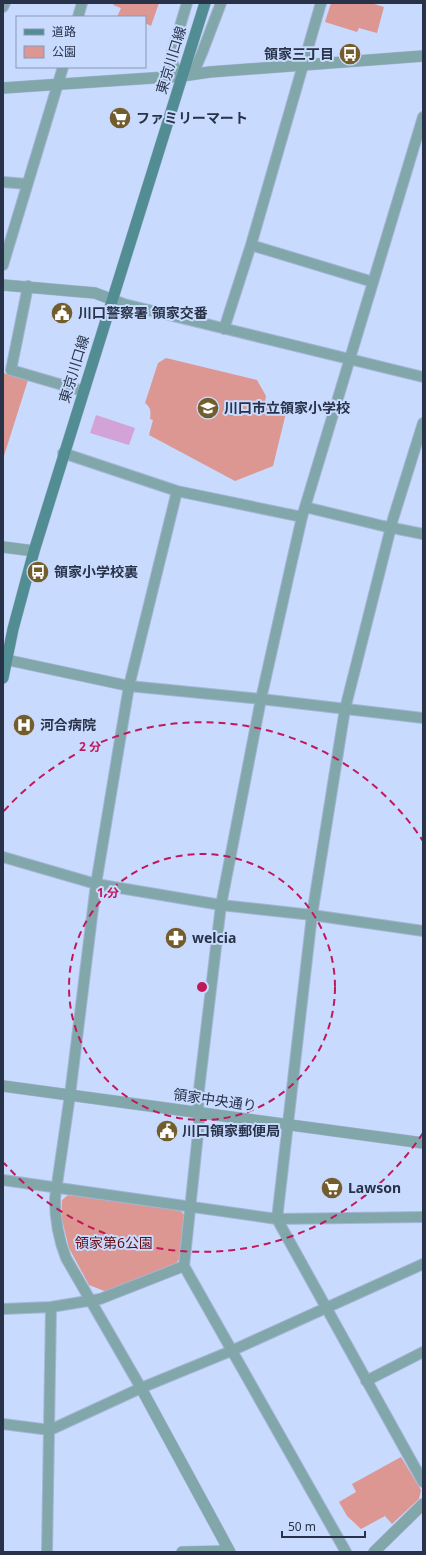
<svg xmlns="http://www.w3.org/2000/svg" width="426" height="1555" viewBox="0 0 426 1555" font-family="'Noto Sans','Noto Sans JP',sans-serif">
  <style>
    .green { fill: #dd9792 }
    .water { fill: #d3a2d7 }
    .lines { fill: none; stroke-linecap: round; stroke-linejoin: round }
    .minor-casing { stroke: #a5b5d6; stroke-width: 12 }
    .tertiary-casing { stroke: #a5b5d6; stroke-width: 12 }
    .secondary-casing { stroke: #a5b5d6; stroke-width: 12 }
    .minor { stroke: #81a7aa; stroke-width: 10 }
    .tertiary { stroke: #81a7aa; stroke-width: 11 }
    .secondary { stroke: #528d93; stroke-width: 11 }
    .ring { fill: none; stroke: #c2185b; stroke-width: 2; stroke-dasharray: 7 5 }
    .labels { text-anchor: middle; stroke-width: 4; stroke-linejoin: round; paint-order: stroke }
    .poi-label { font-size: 14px; font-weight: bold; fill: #28334a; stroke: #c8dafd; text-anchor: start }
    .street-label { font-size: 14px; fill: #28334a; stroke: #c8dafd }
    .park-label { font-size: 14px; fill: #660d14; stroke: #c8dafd }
    .centre { fill: #c2185b; stroke: #c8dafd; stroke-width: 2 }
    .ring-label { font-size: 12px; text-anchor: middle; font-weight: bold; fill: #c2185b; stroke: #c8dafd; stroke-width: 4; stroke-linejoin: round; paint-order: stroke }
  </style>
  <rect width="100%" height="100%" fill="#c8dafd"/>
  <path class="green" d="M114,3H159L151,26L145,23V17H117L121,8L113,5Z
    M331,3H371L384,7L377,33L359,28L357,32L325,22Z
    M166,358L257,380L266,396L264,407L286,413L273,466L235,481L149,435L153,420L150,419C151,411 151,408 145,403L158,363Z
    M3,373L28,380L3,459Z
    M68,1195L179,1209L185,1216L180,1258L175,1265L107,1292L89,1285L69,1248L62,1220V1200Z
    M401,1457L421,1490L419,1499L392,1524L385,1516L361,1529L347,1516L339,1502L356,1492L352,1484Z"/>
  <path class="water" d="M96,415L135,428L129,445L90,433Z"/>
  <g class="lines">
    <g class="minor-casing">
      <path id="minor" d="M187,3L171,56C171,65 177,70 182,76L196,67L202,53L221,3
        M3,7L5,3
        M78,17L82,3
        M3,182L27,184
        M251,245L373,282
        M3,265L63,67
        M28,286L11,370L83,391
        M111,299L124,304L423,377
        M224,329L251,245L321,3
        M423,423L393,519L345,709L312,915L277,1219L423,1482
        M63,453L177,491L302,517
        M305,507L383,526L423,534
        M3,659L129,686L261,699L423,718
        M3,857L96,884L221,905L312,915L423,931
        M3,1180L277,1219L423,1217
        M3,1309L51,1307L100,1299L184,1266
        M366,1381L423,1352
        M141,1388L66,1258C58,1238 55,1220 55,1198L70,1095L96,884L129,686L177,491
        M3,1424L50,1430L141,1388L231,1351L423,1264
        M47,1552L51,1307
        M346,1552L184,1266L199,1124L198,1098L221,905L261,699L289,574L302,517L423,117"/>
    </g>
    <g class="tertiary-casing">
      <path id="tertiary" d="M3,88L182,76L210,72L423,56
        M3,285L95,293L111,299
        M3,547L34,551
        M3,1086L423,1143
        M141,1388L230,1552
        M182,1552L229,1551
        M374,1552L423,1504"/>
    </g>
    <g class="secondary-casing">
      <path id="secondary" d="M3,678L13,629L34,551L205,3"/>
    </g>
    <use href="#minor" class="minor"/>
    <use href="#tertiary" class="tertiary"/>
    <use href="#secondary" class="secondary"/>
  </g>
  <g class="ring">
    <circle cx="202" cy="987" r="133"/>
    <path d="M423 1133A265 265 0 0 1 4 1163M4 811A265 265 0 0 1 423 841"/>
  </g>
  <defs>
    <g id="bus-disc" transform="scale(1.15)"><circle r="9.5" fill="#745d2d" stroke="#c8dafd"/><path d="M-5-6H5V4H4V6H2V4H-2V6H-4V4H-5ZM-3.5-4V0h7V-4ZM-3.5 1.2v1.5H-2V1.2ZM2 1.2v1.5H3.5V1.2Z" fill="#fff"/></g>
    <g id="supermarket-disc" transform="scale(1.15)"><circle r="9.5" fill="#745d2d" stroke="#c8dafd"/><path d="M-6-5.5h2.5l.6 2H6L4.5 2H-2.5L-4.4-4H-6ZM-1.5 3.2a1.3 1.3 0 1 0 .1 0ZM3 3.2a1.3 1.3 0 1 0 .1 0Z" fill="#fff"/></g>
    <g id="civic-disc" transform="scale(1.15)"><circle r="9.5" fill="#745d2d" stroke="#c8dafd"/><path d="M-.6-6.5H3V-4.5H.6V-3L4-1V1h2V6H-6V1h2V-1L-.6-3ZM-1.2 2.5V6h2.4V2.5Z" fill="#fff"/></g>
    <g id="school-disc" transform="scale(1.15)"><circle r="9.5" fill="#745d2d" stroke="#c8dafd"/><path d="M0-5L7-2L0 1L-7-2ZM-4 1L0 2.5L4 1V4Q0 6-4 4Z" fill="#fff"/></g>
    <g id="hospital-disc" transform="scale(1.15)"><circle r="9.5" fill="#745d2d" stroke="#c8dafd"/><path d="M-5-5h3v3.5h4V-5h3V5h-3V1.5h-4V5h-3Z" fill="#fff"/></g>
    <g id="pharmacy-disc" transform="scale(1.15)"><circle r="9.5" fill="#745d2d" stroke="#c8dafd"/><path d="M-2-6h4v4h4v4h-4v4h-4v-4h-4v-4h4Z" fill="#fff"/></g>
  </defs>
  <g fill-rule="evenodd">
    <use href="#bus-disc" x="350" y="54"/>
    <use href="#supermarket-disc" x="120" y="118"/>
    <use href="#civic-disc" x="62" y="313"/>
    <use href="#school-disc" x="208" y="408"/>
    <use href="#bus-disc" x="38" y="572"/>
    <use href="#hospital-disc" x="24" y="725"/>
    <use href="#pharmacy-disc" x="176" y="938"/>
    <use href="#civic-disc" x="167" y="1131"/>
    <use href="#supermarket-disc" x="332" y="1188"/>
  </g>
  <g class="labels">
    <g class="poi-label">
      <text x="334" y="59" text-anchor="end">領家三丁目</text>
      <text x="136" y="123">ファミリーマート</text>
      <text x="78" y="318">川口警察署 領家交番</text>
      <text x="224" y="413">川口市立領家小学校</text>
      <text x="54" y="577">領家小学校裏</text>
      <text x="40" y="730">河合病院</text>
      <text x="192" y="943">welcia</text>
      <text x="182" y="1136">川口領家郵便局</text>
      <text x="348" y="1193">Lawson</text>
    </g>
    <g class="street-label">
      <text transform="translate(171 60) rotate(-73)" y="5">東京川口線</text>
      <text transform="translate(74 369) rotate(-73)" y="5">東京川口線</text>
      <text transform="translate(215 1100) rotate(8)" y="5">領家中央通り</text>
    </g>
    <g class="park-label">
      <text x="114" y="1248">領家第6公園</text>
    </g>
  </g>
  <circle cx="202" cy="987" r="6" class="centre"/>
  <g class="ring-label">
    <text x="90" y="751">2 分</text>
    <text x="108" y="897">1 分</text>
  </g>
  <rect width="426" height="1555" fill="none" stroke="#28334a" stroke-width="8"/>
  <rect x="16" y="16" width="130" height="52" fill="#c8dafd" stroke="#8897b5"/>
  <rect x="24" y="29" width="20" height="6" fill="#528d93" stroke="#8897b5"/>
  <text x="52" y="36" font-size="12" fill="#28334a">道路</text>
  <rect x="24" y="46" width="20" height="12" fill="#dd9792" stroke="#8897b5"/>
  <text x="52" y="56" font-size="12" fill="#28334a">公園</text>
  <path d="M282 1531v6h83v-6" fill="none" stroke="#28334a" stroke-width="2"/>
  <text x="288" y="1531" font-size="12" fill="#28334a" stroke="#c8dafd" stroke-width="3" paint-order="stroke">50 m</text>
</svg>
